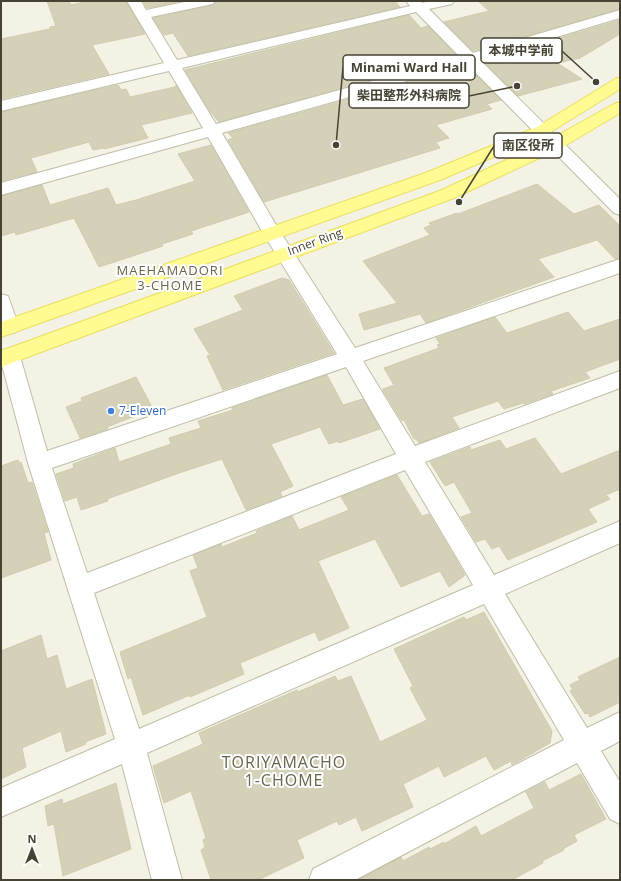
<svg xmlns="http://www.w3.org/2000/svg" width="621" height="881" viewBox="0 0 621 881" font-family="'Open Sans','Noto Sans JP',sans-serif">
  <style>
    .building { fill: #d5d1b9; stroke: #d1cbac }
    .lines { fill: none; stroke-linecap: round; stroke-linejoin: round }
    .minor-casing { stroke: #bfbda7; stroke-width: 2 }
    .major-casing { stroke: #e9e05c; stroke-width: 2 }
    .minor { fill: #fff; fill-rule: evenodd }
    .major { fill: #fffa92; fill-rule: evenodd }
    .shop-dot { fill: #3f7fe0; stroke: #fff; stroke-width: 1.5 }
    .labels { text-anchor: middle; stroke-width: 4; stroke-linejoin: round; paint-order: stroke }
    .street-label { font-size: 12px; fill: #464334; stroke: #fff }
    .shop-label { font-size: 12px; fill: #366cbe; stroke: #fff; text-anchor: start }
    .neighbourhood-label { font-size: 13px; letter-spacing: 1px; fill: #69644b; stroke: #fff }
    .near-neighbourhood-label { font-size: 16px; letter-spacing: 1px; fill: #69644b; stroke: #fff }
    .leader { fill: none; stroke: #464334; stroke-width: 1.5 }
    .callout-dot { fill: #464334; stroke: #fff; stroke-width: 1.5 }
    .callout { fill: #fff; stroke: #464334; stroke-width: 1.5 }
    .callout-label { font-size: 13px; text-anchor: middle; font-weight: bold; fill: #464334 }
  </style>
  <rect width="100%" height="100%" fill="#f3f2e5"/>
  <path class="building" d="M47,1H69L71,5L89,1H126L145,34L92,45L109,74L1,99V39L50,29V27L56,26Z
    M143,1H182L147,8Z
    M216,1H395L400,7L188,56L173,33L164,35L153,18L213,5Z
    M478,1H620V9L473,51L444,22L489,11Z
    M409,15L421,28L428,26L457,56L219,122L209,110L185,70Z
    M620,20V34L580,58L557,63L582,79L518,96L483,61Z
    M467,66L501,100L487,104L492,109L436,125L449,138L436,142L440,148L264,202L228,140L233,138L228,133Z
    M118,85L121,90L126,89L130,97L175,87L176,85L192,113L141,125L148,138L104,149L103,148L93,150L89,142L31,158L37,172L1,181V112Z
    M211,145L249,212L191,231L193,234L162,244L163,246L99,267L74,218L16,235L15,232L1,236V196L42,185L50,205L108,188L116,205L136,200L195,181L178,154Z
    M537,184L574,214L599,205L620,226V258L615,259L597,240L538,259L554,277L426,323L420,314L364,330L359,314L397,303L363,261L430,235L424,228L431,225L429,223L457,213L458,214Z
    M282,278L289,280L334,353L223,390L207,356L210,355L194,329L243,310L234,296Z
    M568,312L584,331L620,319V359L585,372L590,378L551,391L553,394L524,404L523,403L504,409L498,401L452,417L459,428L419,443L416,439H414L404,420L402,421L384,392L383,389L394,385L384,368L439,348L437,345L440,344L436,338L495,317L507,333Z
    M327,375L343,405L363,399L380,429L339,443L338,441L329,444L320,427L271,444L293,486L280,492L282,496L246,510L222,459L182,472L107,499L108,501L81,510L77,497L65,501L56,474L74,468L73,464L115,448L119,462L171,444L169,438L201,428L198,421L233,410L232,408Z
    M136,377L153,409L107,427L108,429L80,438L66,407L82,401L81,398Z
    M535,438L561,474L620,450V489L606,495L610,499L588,509L597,522L508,560L499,546L492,549L485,539L476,542L461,517L472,513L454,482L445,486L430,462L470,447L471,450L500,440L506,449Z
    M18,460L19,463L21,462L28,483L32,482L48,532L44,533L51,560L1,578V466Z
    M397,475L422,516L429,514L465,575L449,587L440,571L401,587L375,539L318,561L349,628L319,641L315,632L240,663L244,674L190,697V695L143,715L131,677L128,679L120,652L207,617L190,571L198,568L193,555L221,544L222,547L257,533L256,531L292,516L299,530L349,510L341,497Z
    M484,612L552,731L550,743L512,765L511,761L494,770L486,756L444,777L439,766L403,784L413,807L362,831L356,817L339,825L337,821L297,840L304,858L258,880H211L201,850L205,847L203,840L206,838L191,791L164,803L153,766L203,744L199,733L297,690L298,692L335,676L338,681L351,676L380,742L427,720L410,688L413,686L394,649L464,617L466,620Z
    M41,635L47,659L57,655L66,689L92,679L106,734L85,742L86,744L66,752L61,731L22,748L26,767L1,779V651Z
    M620,657V702L590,717L588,713L585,714L570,691L573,690L570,685L580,680L578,677Z
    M581,774L606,819L574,835L577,841L563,849L564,850L542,861L543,863L512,880H358L401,857L403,861L429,847L430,849L444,842V844L476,826L481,836L534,808L526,792L545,782L549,790Z
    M116,783L131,849L63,876L54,824L48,826L45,806L62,799L63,804Z"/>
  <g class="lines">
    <g class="minor-casing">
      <path id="minor" d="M127,1H141L146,10L189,1H215L213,4L151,17L177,60L410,6L406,1H421L422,3L430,1H454L452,4L429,9L473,53L620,10V18L480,60L620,199V215L614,213L467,64L222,133L279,230L355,348L620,259V273L363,361L415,446L620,371V388L425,462L494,575L620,521V543L505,594L587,728L620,712V741L601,751L620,782V824L610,819L577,763L355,880H309L313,869L564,740L484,604L147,753L182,880H152L122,764L1,817V788L115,739L28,463L1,361L3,350L10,348L17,350L20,356L47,451L337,354L263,233L208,137L1,195V183L203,128L169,71L1,111V101L164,63ZM416,12L460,57L216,124L182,68ZM346,367L396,454L87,573L52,468ZM405,470L473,585L139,729L94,593Z
        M1,294L8,296L19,327L16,332L9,334L1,330Z"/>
    </g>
    <g class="major-casing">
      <path id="major" d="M620,77V89L549,133L440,180L1,337V322L428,172L537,127L615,79Z
        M620,102V113L561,148L454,198L1,367V351L442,190L549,140L614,104Z"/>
    </g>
    <use href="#minor" class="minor"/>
    <use href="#major" class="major"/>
  </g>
  <circle class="shop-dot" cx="111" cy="411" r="4"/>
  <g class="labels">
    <g class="street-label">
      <text transform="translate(315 242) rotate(-20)" y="4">Inner Ring</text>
    </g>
    <g class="shop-label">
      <text x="119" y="415">7-Eleven</text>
    </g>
    <g class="neighbourhood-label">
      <text x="170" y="275">MAEHAMADORI<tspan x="170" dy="15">3-CHOME</tspan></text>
    </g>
    <g class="near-neighbourhood-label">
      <text x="284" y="768">TORIYAMACHO<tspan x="284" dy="18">1-CHOME</tspan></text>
    </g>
  </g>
  <path class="leader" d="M596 82L562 51M336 145L343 67M517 86L469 96M459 202L494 146"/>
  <g class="callout-dot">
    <circle cx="596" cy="82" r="4"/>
    <circle cx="336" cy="145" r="4"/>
    <circle cx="517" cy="86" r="4"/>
    <circle cx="459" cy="202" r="4"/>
  </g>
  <g class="callout">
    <rect x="481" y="38" width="81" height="25" rx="4"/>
    <rect x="343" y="55" width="132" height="25" rx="4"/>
    <rect x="349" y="83" width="120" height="25" rx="4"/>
    <rect x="494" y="133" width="68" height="25" rx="4"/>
  </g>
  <g class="callout-label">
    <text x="521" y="55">本城中学前</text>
    <text x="409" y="72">Minami Ward Hall</text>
    <text x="409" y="100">柴田整形外科病院</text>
    <text x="528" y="150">南区役所</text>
  </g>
  <rect width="621" height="881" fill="none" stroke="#464334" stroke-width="4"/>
  <g transform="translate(32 849)" stroke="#ffffff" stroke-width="3" paint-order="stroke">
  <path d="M0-3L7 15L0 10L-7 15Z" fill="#464334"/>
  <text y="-6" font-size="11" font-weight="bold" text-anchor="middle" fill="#464334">N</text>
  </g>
</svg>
